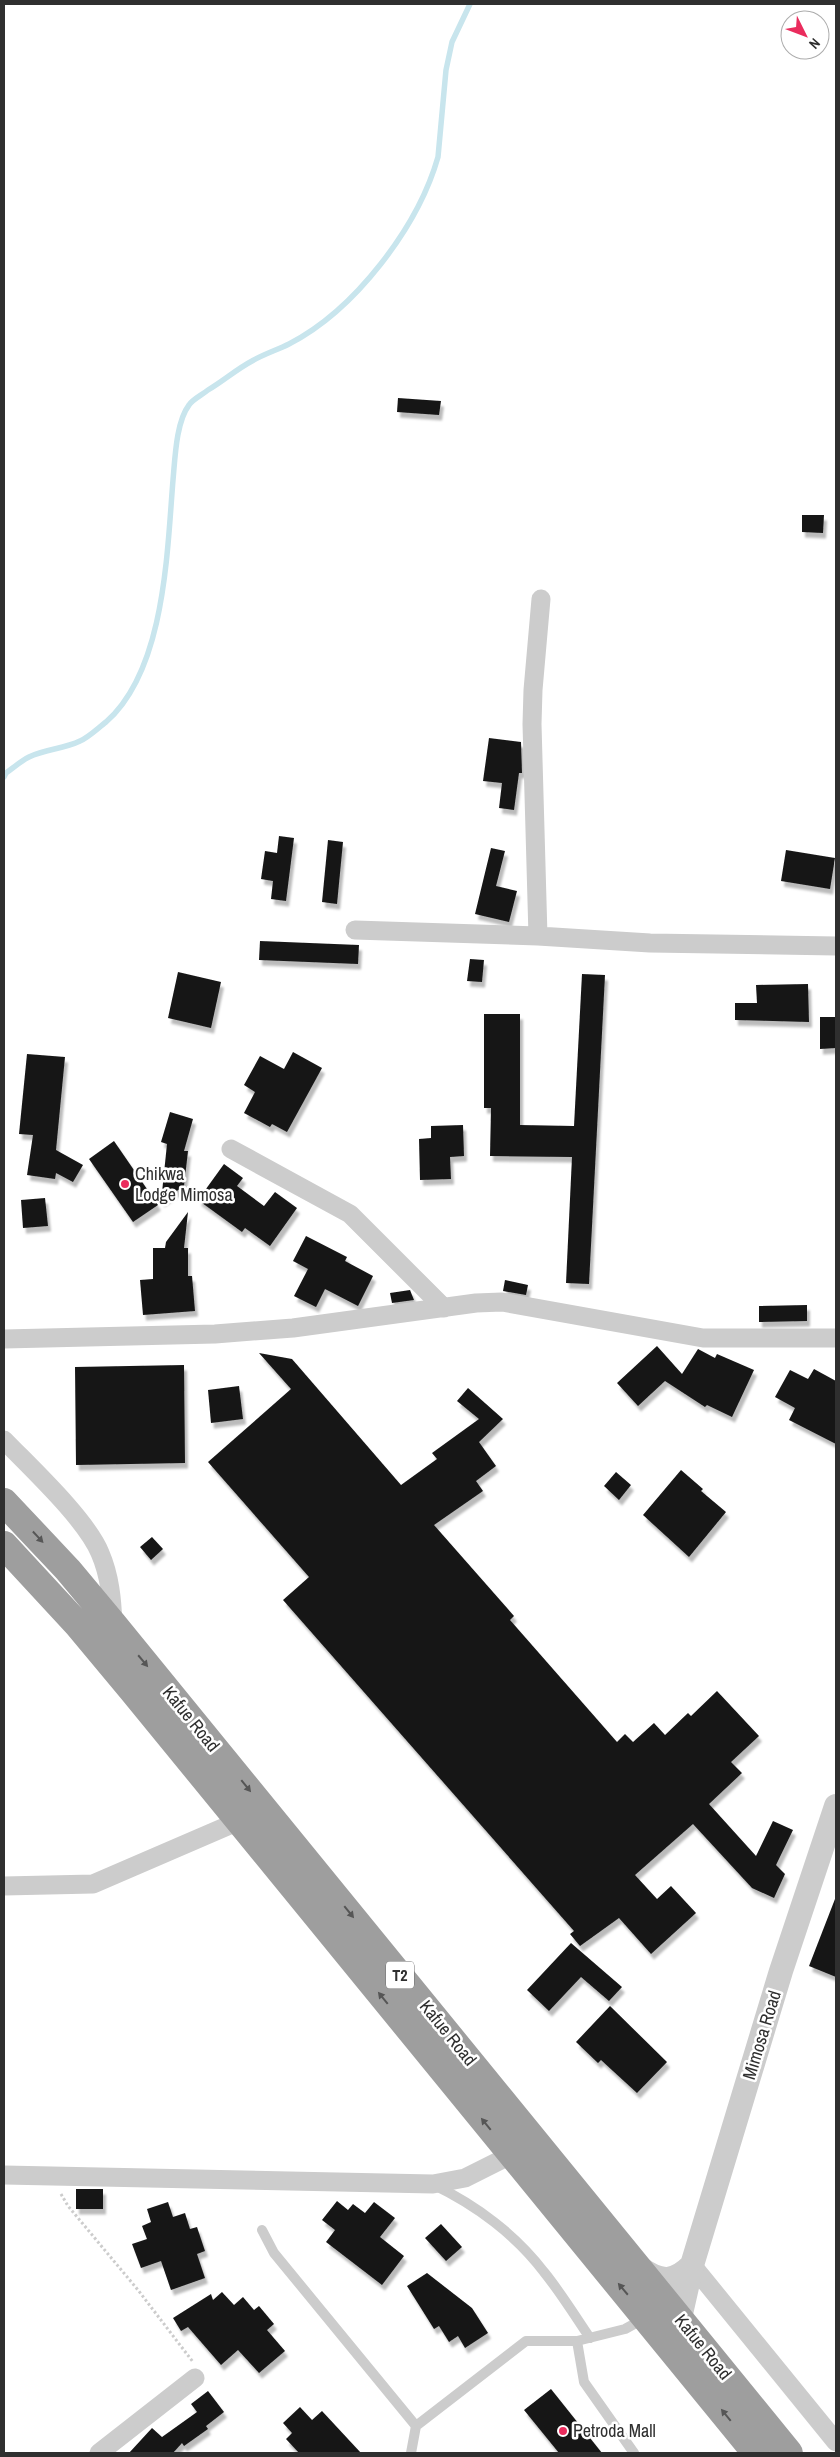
<svg xmlns="http://www.w3.org/2000/svg" width="840" height="2457" viewBox="0 0 840 2457" font-family="'Archivo Narrow',sans-serif">
  <style>
    .lines { fill: none; stroke-linecap: round; stroke-linejoin: round }
    .stream { stroke: #c8e5ed; stroke-width: 5.5 }
    .building { fill: #161616; filter: url(#shadow) }
    .path { stroke: #ccc; stroke-width: 3; stroke-dasharray: 2.5 2.5; stroke-linecap: butt }
    .service { stroke: #ccc; stroke-width: 10 }
    .minor { stroke: #ccc; stroke-width: 19 }
    .tertiary { stroke: #ccc; stroke-width: 24 }
    .trunk { stroke: #9e9e9e; stroke-width: 28 }
    .oneway { fill: #565656 }
    .poi-dot { fill: #ea2c5d; stroke: #fff; stroke-width: 2 }
    .labels { text-anchor: middle; stroke-width: 5; stroke-linejoin: round; paint-order: stroke }
    .shield { fill: #fff; stroke: #6d6d6d; stroke-width: 1 }
    .shield-label { font-size: 16px; font-weight: bold; fill: #2f2f2f }
    .poi-label { font-size: 18px; fill: #2f2f2f; stroke: #fff; text-anchor: start }
    .street-label { font-size: 18px; fill: #2f2f2f; stroke: #fff }
  </style>
  <defs>
    <filter id="shadow"><feDropShadow dx="3" dy="5.5" stdDeviation="1" flood-color="#0004"/></filter>
  </defs>
  <rect width="100%" height="100%" fill="#fff"/>
  <g class="lines">
    <path class="stream" d="M4,777L6,773C13,768 21,761 29,757C45,749 64,749 80,741C89,737 98,728 106,722C165,670 167,553 173,480C175,459 176,422 189,405C193,399 202,395 208,390C223,381 237,369 252,361C264,354 277,350 289,344C355,310 418,227 438,157L446,70L452,42L470,4"/>
  </g>
  <path class="building" d="M398,398L441,401L439,415L397,412Z
    M802,515H824L823,533L802,532Z
    M489,738L521,742L522,773H519L514,810L499,808L502,783L483,781Z
    M279,836L294,838L286,901L271,899L273,881L261,879L265,851L277,853Z
    M328,840L343,842L337,904L322,902Z
    M491,848L505,851L496,886L517,891L509,922L475,914Z
    M786,850L835,858L830,889L781,881Z
    M260,941L359,945L358,964L259,960Z
    M470,959L484,960L482,982L467,981Z
    M178,972L221,982L211,1028L168,1018Z
    M582,974L605,975L589,1284L566,1283L572,1157L490,1156L491,1108H484V1014H520V1125L574,1126Z
    M808,984L809,1022L735,1020V1003H757L756,985Z
    M820,1017H836V1048L820,1049Z
    M293,1052L322,1068L287,1132L272,1124L270,1127L244,1113L255,1092L244,1085L260,1056L284,1069Z
    M27,1054L65,1057L56,1150L83,1165L73,1182L56,1173L55,1179L27,1175L33,1135L19,1134Z
    M170,1112L193,1119L184,1151H188L184,1186L161,1202L167,1144L161,1142Z
    M463,1125L464,1156L450,1157L451,1179L420,1180L419,1139L431,1138V1126Z
    M114,1141L158,1205L133,1222L89,1159Z
    M224,1164L243,1178L237,1186L264,1206L275,1192L297,1208L270,1246L245,1228L242,1232L198,1200Z
    M45,1198L48,1226L23,1228L21,1200Z
    M188,1212L184,1248H188V1276H192L195,1311L143,1315L140,1280L153,1279V1248H165L166,1242Z
    M306,1236L347,1257L345,1261L373,1276L358,1306L325,1289L316,1307L294,1296L308,1269L293,1261Z
    M505,1280L528,1285L526,1295L503,1291Z
    M410,1290L414,1300L392,1303L390,1293Z
    M807,1305V1321L759,1322V1306Z
    M657,1346L682,1374L698,1349L715,1358L717,1354L754,1370L732,1417L707,1405L705,1407L665,1381L638,1406L617,1383Z
    M259,1353L292,1359L401,1485L437,1459L432,1453L479,1419L457,1401L468,1388L503,1419L479,1442L496,1466L476,1481L483,1491L434,1525L514,1616L510,1620L617,1742L625,1734L633,1742L654,1723L665,1735L688,1713L691,1716L717,1691L759,1736L731,1762L742,1773L709,1804L756,1856L773,1821L793,1830L776,1865L785,1874L774,1898L752,1888L693,1824L635,1875L657,1899L671,1886L696,1913L651,1954L619,1918L580,1946L570,1934L574,1931L283,1600L309,1577L208,1462L291,1389Z
    M184,1365L185,1463L76,1465L75,1367Z
    M814,1369L836,1381V1444L789,1420L795,1408L775,1397L790,1370L808,1379Z
    M239,1386L243,1419L211,1423L208,1390Z
    M681,1470L703,1489L701,1491L726,1512L689,1557L643,1515Z
    M616,1472L631,1485L619,1500L604,1486Z
    M152,1537L163,1549L151,1560L140,1547Z
    M835,1899L836,1900V1977L809,1966Z
    M571,1943L622,1987L609,2001L581,1977L549,2011L527,1990Z
    M610,2006L667,2062L637,2093L601,2060L598,2063L576,2042Z
    M76,2189H103V2209H76Z
    M337,2201L348,2210L353,2204L365,2213L374,2202L395,2218L380,2237L404,2256L382,2285L326,2242L335,2230L322,2220Z
    M168,2202L173,2217L185,2213L190,2229L197,2227L205,2251L197,2254L205,2278L171,2290L161,2261L141,2268L132,2244L147,2239L142,2226L151,2222L147,2209Z
    M441,2224L462,2247L446,2261L425,2238Z
    M427,2273L472,2308L488,2333L465,2348L458,2336L449,2342L439,2326L434,2329L407,2286Z
    M222,2292L234,2305L243,2297L254,2310L259,2306L274,2324L267,2330L285,2351L259,2373L238,2350L221,2365L188,2327L181,2331L173,2318L211,2294L213,2300Z
    M551,2389L602,2453H559L524,2410Z
    M208,2391L224,2412L206,2426L208,2429L184,2446L182,2443L173,2453H129L152,2428L162,2437L197,2412L191,2404Z
    M300,2407L312,2420L322,2411L361,2453H299L286,2439L292,2433L283,2423Z"/>
  <g class="lines">
    <path class="path" d="M61,2194L68,2206L138,2290L193,2362"/>
    <path class="service" d="M434,2185C476,2205 516,2235 544,2272C561,2293 575,2316 590,2338
      M262,2230L274,2253L416,2426L526,2341H577L625,2329L645,2318
      M577,2341L584,2382L634,2453
      M411,2453L416,2426"/>
    <path class="minor" d="M355,930L538,936L650,943L836,946
      M538,936L532,724L533,690L541,599
      M231,1149L350,1214L444,1308
      M4,1339L215,1334L293,1328L476,1303L502,1302L703,1338H836
      M4,1440C31,1468 86,1519 100,1553C110,1576 112,1600 113,1624
      M4,1886L93,1884L239,1821
      M4,2175L433,2184L465,2178L511,2155
      M692,2265L836,2442
      M99,2453L195,2378"/>
    <path class="tertiary" d="M640,2268C661,2283 674,2283 692,2265
      M680,2318L692,2265L781,1971L836,1806"/>
    <path class="trunk" d="M4,1502L68,1570L113,1624L789,2453
      M4,1545L78,1625L133,1691L756,2453"/>
  </g>
  <defs><path id="oneway-solid" d="M-6-.8H1V-3.2L6.5 0L1 3.2V.8H-6Z" transform="scale(1.25)"/></defs>
  <g class="oneway">
    <use href="#oneway-solid" transform="translate(38 1537) rotate(47)"/>
    <use href="#oneway-solid" transform="translate(143 1661) rotate(50)"/>
    <use href="#oneway-solid" transform="translate(246 1786) rotate(51)"/>
    <use href="#oneway-solid" transform="translate(349 1912) rotate(51)"/>
    <use href="#oneway-solid" transform="translate(383 1998) rotate(-129)"/>
    <use href="#oneway-solid" transform="translate(486 2124) rotate(-129)"/>
    <use href="#oneway-solid" transform="translate(623 2289) rotate(-130)"/>
    <use href="#oneway-solid" transform="translate(726 2415) rotate(-129)"/>
  </g>
  <g class="poi-dot">
    <circle cx="125" cy="1184" r="5"/>
    <circle cx="563" cy="2431" r="5"/>
  </g>
  <g class="labels">
    <rect class="shield" x="386" y="1961.5" width="28" height="27" rx="4"/>
    <g class="shield-label">
      <text x="400" y="1981">T2</text>
    </g>
    <g class="poi-label">
      <text x="135" y="1180">Chikwa<tspan x="135" dy="21">Lodge Mimosa</tspan></text>
      <text x="573" y="2437">Petroda Mall</text>
    </g>
    <g class="street-label">
      <text transform="translate(191 1719) rotate(51)" y="6">Kafue Road</text>
      <text transform="translate(448 2033) rotate(51)" y="6">Kafue Road</text>
      <text transform="translate(762 2035) rotate(-73)" y="6">Mimosa Road</text>
      <text transform="translate(703 2347) rotate(51)" y="6">Kafue Road</text>
    </g>
  </g>
  <rect width="840" height="2457" fill="none" stroke="#2f2f2f" stroke-width="10"/>
  <g transform="translate(805 35) rotate(132)"><circle r="24" fill="#ffffff" stroke="#acacac"/>
  <path d="M0-4L9 19L0 12L-9 19Z" fill="#ea2c5d"/>
  <text y="-8" font-size="14" font-weight="bold" text-anchor="middle" fill="#2f2f2f">N</text>
  </g>
</svg>
